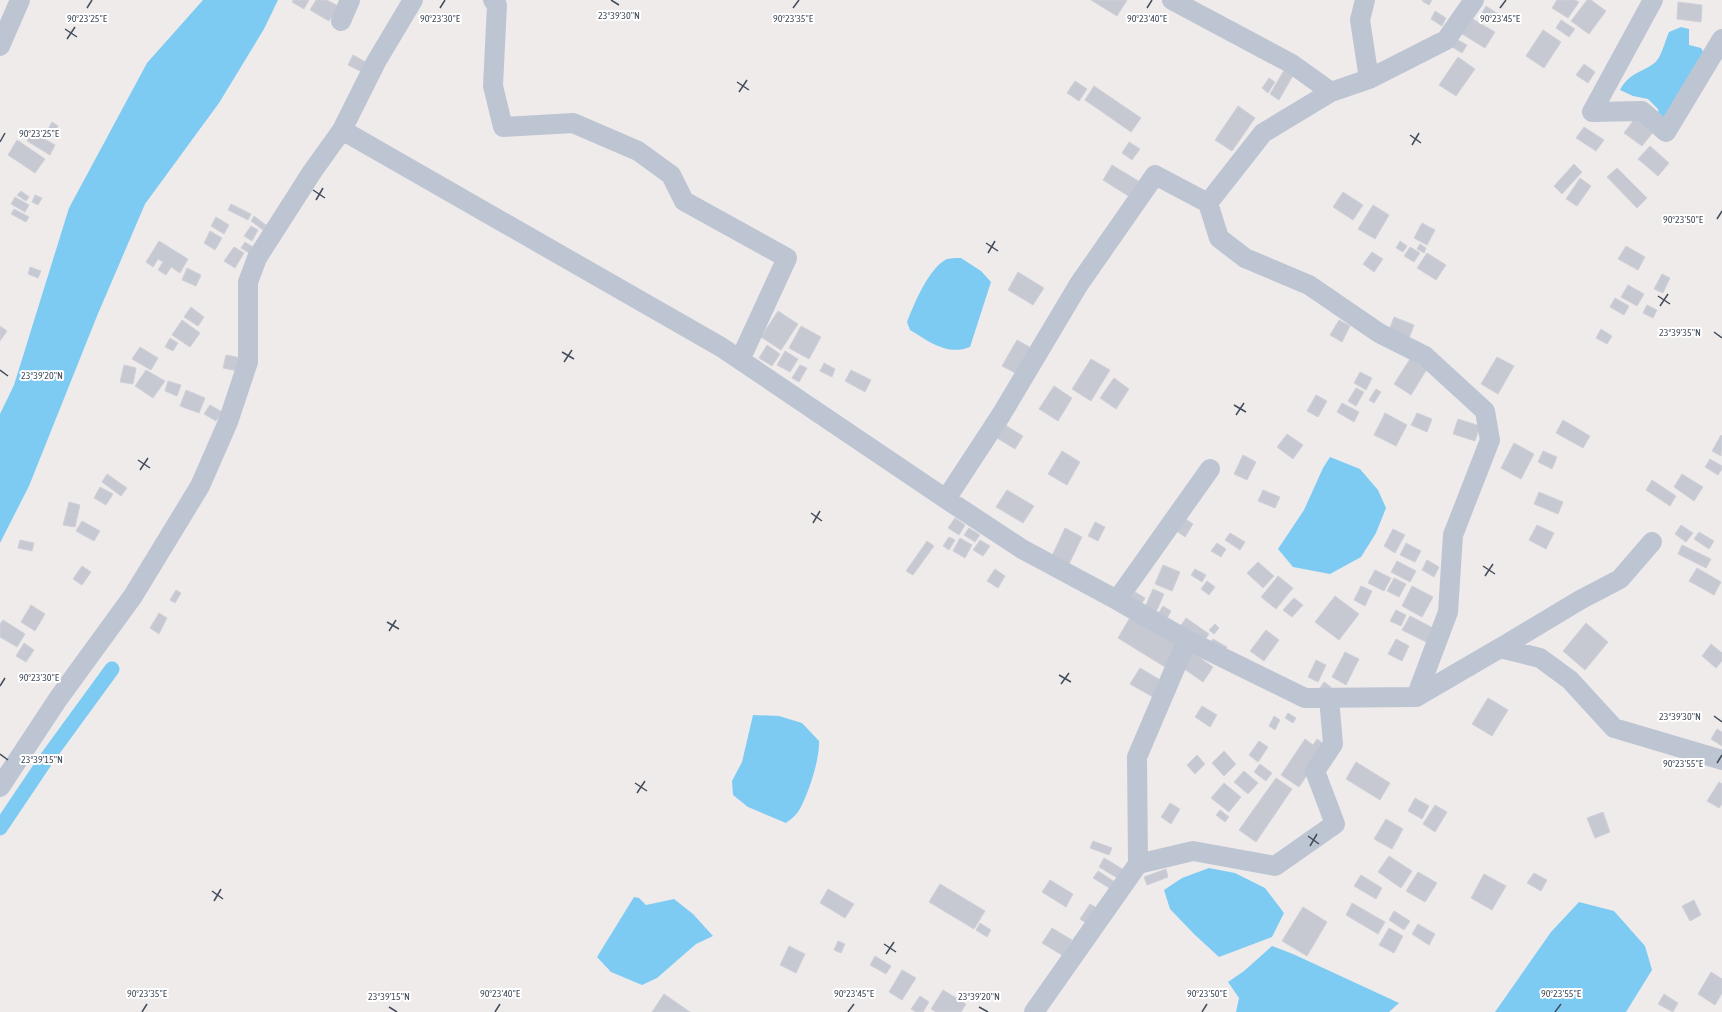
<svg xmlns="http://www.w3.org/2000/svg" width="1722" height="1012" viewBox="0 0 1722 1012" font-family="'Asap Condensed',sans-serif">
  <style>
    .water { fill: #7dcbf3 }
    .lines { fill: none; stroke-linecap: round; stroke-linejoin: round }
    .canal { stroke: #7dcbf3; stroke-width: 15 }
    .building { fill: #c7c9d2; stroke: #cfd0d8 }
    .minor { stroke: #bdc5d3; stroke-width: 20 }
    .ticks { fill: none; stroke: #424c5a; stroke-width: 1.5 }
    .ticks-label { font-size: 10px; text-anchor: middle; fill: #424c5a; stroke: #fff; stroke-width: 4; stroke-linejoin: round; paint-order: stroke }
  </style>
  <rect width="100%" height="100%" fill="#efebeb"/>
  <path class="water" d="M203,0H278L264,29L219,103L145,204L97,316L29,486L0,543V414L14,385L69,208L147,63Z
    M1681,27L1689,29V45L1701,48L1706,57L1672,118L1660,121L1658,109L1648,99L1633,96L1620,90C1630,70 1650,71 1658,59C1662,53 1666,39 1669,32Z
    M961,258L981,271L991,282L970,347C947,356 930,342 910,330L907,322C914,304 928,270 945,260C949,258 956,258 961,258Z
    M1330,457L1360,469L1378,490L1386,508L1376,533L1361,557L1330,574L1293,567L1278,549L1304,510L1323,468Z
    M753,715L779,716L802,723L819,741C820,759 808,796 798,812C795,816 790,820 786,823L748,807L733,795L732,781L742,762Z
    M1209,868L1235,873L1265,888L1284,913L1272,937L1219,957L1194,934L1170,909L1164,890L1182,878Z
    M634,897L639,898L646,905L674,899L693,914L713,936L696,944L657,978L642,985L611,972L597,957Z
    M1579,902L1614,911L1645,946L1652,970L1626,1012H1495L1551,932Z
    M1272,946L1293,954L1399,1003L1389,1012H1236L1239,998L1228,982L1244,971Z"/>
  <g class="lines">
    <path class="canal" d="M0,828L47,758L112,669"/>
  </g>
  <path class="building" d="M293,0H309L304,9L292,2Z
    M316,0H327L338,6L329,21L310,10Z
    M1091,0H1127L1117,16Z
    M1423,0H1432L1429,5L1422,1Z
    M1557,0H1575L1579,2L1568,18L1552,8Z
    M1587,0H1591L1606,11L1589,34L1571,21Z
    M1678,2L1702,5L1701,22L1677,19Z
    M1486,6L1501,16L1497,22L1482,13Z
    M1435,11L1446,18L1442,26L1431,19Z
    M1471,18L1495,32L1485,48L1462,34Z
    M1561,20L1575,29L1569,37L1556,28Z
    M1543,30L1561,42L1544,68L1526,56Z
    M1456,39L1467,45L1462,53L1452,47Z
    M353,55L369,64L364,73L348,65Z
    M1458,57L1475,69L1456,96L1439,85Z
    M1584,64L1595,72L1588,83L1576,75Z
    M1286,67L1295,72L1279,100L1270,94Z
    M1269,78L1275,82L1268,93L1262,88Z
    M1075,81L1087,89L1079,101L1067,93Z
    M1094,86L1141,118L1131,132L1085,100Z
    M1238,106L1255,118L1232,151L1215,140Z
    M1636,117L1654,131L1642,146L1624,133Z
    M52,122L58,126L53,137L46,133Z
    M1584,127L1604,140L1596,151L1576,138Z
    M32,132L55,145L50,155L27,141Z
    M17,140L45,159L35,173L8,155Z
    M1129,142L1140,149L1132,160L1122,153Z
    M1650,146L1669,163L1658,176L1638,159Z
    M1574,164L1582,172L1562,194L1554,186Z
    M1112,165L1140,182L1130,197L1103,180Z
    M1617,168L1647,198L1637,208L1607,177Z
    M1580,178L1591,186L1577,206L1566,199Z
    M21,191L29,197L26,201L17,195Z
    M1343,192L1363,205L1353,220L1333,207Z
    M35,195L42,198L38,205L32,202Z
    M15,197L29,205L25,212L11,204Z
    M231,204L251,214L248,220L228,210Z
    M1373,205L1389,215L1375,239L1358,229Z
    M14,209L29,217L26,222L11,214Z
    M254,216L266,225L263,230L251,221Z
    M216,217L229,225L224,234L211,226Z
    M1422,223L1435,230L1427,245L1414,238Z
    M251,226L258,230L252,241L244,236Z
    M210,231L222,238L215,250L204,243Z
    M159,241L188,259L180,273L171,267L166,275L158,270L163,262L158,259L153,267L146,262Z
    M1400,241L1407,246L1403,252L1396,248Z
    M245,242L253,247L249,253L241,248Z
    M1420,244L1426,248L1424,253L1417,249Z
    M1626,246L1645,257L1638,270L1618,259Z
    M234,247L244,253L235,268L224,261Z
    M1410,247L1420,253L1414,262L1404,256Z
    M1372,252L1383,259L1374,272L1363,264Z
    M1427,253L1446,265L1436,280L1417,268Z
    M30,267L41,271L38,278L28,274Z
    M187,268L201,275L196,286L182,280Z
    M1018,272L1044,288L1033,305L1008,290Z
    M1662,274L1670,278L1663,293L1654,289Z
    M1628,285L1644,294L1637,306L1621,297Z
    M1615,298L1629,306L1624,315L1610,307Z
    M1647,305L1657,310L1653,318L1643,313Z
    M191,307L204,317L198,326L184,317Z
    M778,311L798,324L781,350L761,337Z
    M1394,317L1414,325L1408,341L1388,333Z
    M182,320L200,333L190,347L172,335Z
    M1339,320L1350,326L1342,342L1330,335Z
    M0,326L7,331L0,341Z
    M801,326L821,337L809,359L789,348Z
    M1601,329L1612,336L1607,344L1596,338Z
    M170,338L178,343L173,351L165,347Z
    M1017,340L1033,349L1019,375L1002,366Z
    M767,345L780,354L772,366L759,358Z
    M140,347L158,358L151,370L132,359Z
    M785,351L798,359L790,372L777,365Z
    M226,355L241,358L238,371L223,368Z
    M1497,357L1514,366L1498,394L1481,384Z
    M1091,359L1110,370L1091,401L1072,389Z
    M1410,359L1427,369L1411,395L1394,384Z
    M824,363L835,369L832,377L820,371Z
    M124,365L136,368L133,384L120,382Z
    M800,365L807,368L799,382L792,378Z
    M146,370L165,381L153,398L135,386Z
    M851,370L871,380L865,392L845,381Z
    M1360,372L1372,378L1366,390L1354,383Z
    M1114,378L1129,389L1116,409L1100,398Z
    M168,381L181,385L177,396L165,391Z
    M1054,386L1072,398L1058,421L1039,409Z
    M1356,388L1364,392L1356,406L1348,401Z
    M1376,389L1381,392L1374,403L1369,400Z
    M186,390L205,398L199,413L180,406Z
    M1316,395L1327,401L1318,417L1307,411Z
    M1342,403L1359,412L1354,422L1337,412Z
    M210,405L222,412L216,421L204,414Z
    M1385,413L1407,425L1396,446L1374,435Z
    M1417,413L1432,419L1427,432L1411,425Z
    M1458,419L1480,426L1475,441L1453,434Z
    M1563,420L1590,436L1583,448L1556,433Z
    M1005,425L1023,436L1015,449L997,438Z
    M1287,434L1303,445L1293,459L1277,447Z
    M1721,435L1722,436L1721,456L1712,451Z
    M1514,443L1534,454L1521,479L1501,468Z
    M1062,451L1080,462L1067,485L1048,474Z
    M1543,451L1557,457L1552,469L1538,462Z
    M1243,455L1256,462L1247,480L1234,474Z
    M1710,459L1722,466V469L1718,475L1705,467Z
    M107,474L127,488L121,496L102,482Z
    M1682,474L1703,487L1694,501L1674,487Z
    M1652,480L1676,496L1670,506L1646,490Z
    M100,487L113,494L106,505L94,498Z
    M1007,490L1034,506L1023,523L996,507Z
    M1263,490L1280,497L1275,508L1258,501Z
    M1539,492L1563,502L1558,514L1534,504Z
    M69,502L80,505L75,527L63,525Z
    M955,518L965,525L959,535L948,528Z
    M1184,518L1193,524L1185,537L1175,530Z
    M82,521L100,531L94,541L76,531Z
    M1095,522L1105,527L1098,541L1088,536Z
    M1537,525L1554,533L1546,549L1529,540Z
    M1681,525L1693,533L1686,542L1675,534Z
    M969,528L980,535L975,542L964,535Z
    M1065,528L1082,537L1068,566L1051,558Z
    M1393,529L1405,535L1395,553L1384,546Z
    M1699,532L1714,541L1709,549L1694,539Z
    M1230,533L1245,542L1240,550L1225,540Z
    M949,537L955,540L949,550L943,546Z
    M960,538L972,545L965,558L953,551Z
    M20,540L34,543L32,551L18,548Z
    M980,540L990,546L983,556L973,550Z
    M927,541L934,546L913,575L906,571Z
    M1217,543L1226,549L1221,557L1211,551Z
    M1406,543L1421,551L1415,562L1400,555Z
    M1682,545L1711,559L1706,568L1678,554Z
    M1427,560L1439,567L1434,577L1422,570Z
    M1397,561L1416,571L1410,582L1391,572Z
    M1258,562L1274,576L1263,588L1247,573Z
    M1163,565L1180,572L1172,591L1155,584Z
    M82,566L91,572L82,585L73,579Z
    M1697,568L1721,582L1714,595L1689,581Z
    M995,569L1005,576L998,588L987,581Z
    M1195,569L1206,575L1202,582L1191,575Z
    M1375,570L1391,578L1384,591L1368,583Z
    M1278,576L1293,588L1276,609L1261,597Z
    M1394,578L1406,584L1399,597L1387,591Z
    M1207,581L1215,587L1209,595L1201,589Z
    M1361,586L1372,591L1365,606L1354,600Z
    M1412,586L1433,597L1422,617L1402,606Z
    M1153,589L1164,594L1156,612L1145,607Z
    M176,590L181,593L175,603L170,600Z
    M1135,592L1145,598L1141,605L1130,599Z
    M1335,596L1359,614L1339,640L1315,622Z
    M1294,598L1303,605L1292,617L1283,610Z
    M31,605L45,614L35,631L21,622Z
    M1163,606L1171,611L1166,620L1158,614Z
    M1396,610L1406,615L1401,626L1390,621Z
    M159,613L167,618L159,634L150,628Z
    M1132,614L1180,642L1165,667L1118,638Z
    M1410,616L1435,629L1428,643L1402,630Z
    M1186,618L1209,634L1202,644L1179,628Z
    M3,620L25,634L17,647L0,637V624Z
    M1586,623L1608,642L1585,670L1563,651Z
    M1215,624L1219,628L1214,634L1209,630Z
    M1266,630L1279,640L1264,661L1250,651Z
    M1213,639L1227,647L1222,654L1208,646Z
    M1396,639L1409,646L1402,661L1388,654Z
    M24,643L34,650L26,662L16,656Z
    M1711,644L1722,653V661L1716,668L1702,656Z
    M1190,651L1213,667L1203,682L1180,666Z
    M1345,652L1359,659L1346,685L1332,677Z
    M1316,660L1326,665L1318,682L1308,677Z
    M1140,668L1162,681L1153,697L1130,684Z
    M1324,682L1331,687L1326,696L1318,691Z
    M1488,698L1508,710L1492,736L1472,724Z
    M1202,706L1217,715L1210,727L1195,717Z
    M1288,713L1296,718L1293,723L1285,718Z
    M1274,716L1280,720L1275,730L1269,726Z
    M1717,729L1722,732V746L1711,739Z
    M1305,739L1313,745L1317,739L1327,746L1299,787L1281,775Z
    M1259,741L1268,747L1258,762L1249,755Z
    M1224,751L1236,764L1224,776L1212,763Z
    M1197,755L1205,764L1195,774L1187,765Z
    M1356,762L1390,783L1380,800L1346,779Z
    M1260,764L1272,773L1266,781L1254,772Z
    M1244,771L1258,783L1248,794L1234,782Z
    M1276,778L1292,789L1256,842L1239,830Z
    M1719,782L1722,784V804L1719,808L1707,801Z
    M1224,783L1241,797L1229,812L1211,798Z
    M1415,798L1429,806L1422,819L1408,811Z
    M1170,803L1180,809L1171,824L1161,817Z
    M1435,805L1447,812L1435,832L1423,824Z
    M1220,810L1229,817L1225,822L1216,815Z
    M1603,812L1610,832L1595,838L1587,818Z
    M1386,819L1403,829L1392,849L1374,839Z
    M1093,841L1112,848L1109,855L1090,848Z
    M1389,856L1412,871L1401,888L1378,872Z
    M1104,858L1129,873L1124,882L1099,867Z
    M1166,869L1168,877L1147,885L1144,877Z
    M1098,871L1115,882L1111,889L1093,878Z
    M1418,872L1437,883L1425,902L1406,891Z
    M1534,873L1547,880L1541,891L1527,883Z
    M1484,874L1506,886L1492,910L1471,898Z
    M1361,875L1382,888L1376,899L1354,886Z
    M1050,880L1073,894L1066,907L1042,892Z
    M940,884L985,911L974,929L929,902Z
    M828,889L854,904L845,918L820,903Z
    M1694,900L1701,915L1690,921L1682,906Z
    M1352,903L1385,922L1378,934L1346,915Z
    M1090,904L1102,911L1092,927L1080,919Z
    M1303,907L1327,922L1307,956L1282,941Z
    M1394,911L1410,921L1404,930L1389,920Z
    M980,923L991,930L987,937L976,930Z
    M1418,924L1435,934L1429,945L1412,934Z
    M1052,928L1072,940L1062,955L1042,943Z
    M1389,928L1403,936L1394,953L1379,945Z
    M838,941L845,944L841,953L834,950Z
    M789,946L805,954L796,973L780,965Z
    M875,956L891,966L886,974L870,965Z
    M902,970L916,978L902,1000L889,992Z
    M1711,972L1722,979V993L1715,1005L1698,994Z
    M943,990L966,1004L961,1012H936L931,1009Z
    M664,994L690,1012H652Z
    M1664,994L1678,1003L1673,1012L1658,1004Z
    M920,996L929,1002L923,1012H916L911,1009Z"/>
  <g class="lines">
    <path class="minor" d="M413,0L376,62L342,130L721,347L946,499L1022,549L1117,600L1187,640L1305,698L1416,697L1500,648L1540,658L1570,680L1614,728L1722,760
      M493,0L497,5L493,86L503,127L573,123L638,151L671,175L684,201L787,258L740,360
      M1172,0L1292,64L1331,92
      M1365,0L1360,20L1369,79
      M1653,0L1592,112L1642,111L1666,132L1722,39
      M341,21L350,0
      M0,46L20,0
      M1208,203L1219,238L1245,258L1309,285L1379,333L1425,356L1485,411L1490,440L1453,535L1448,612L1416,697
      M946,499L1001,415L1079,284L1155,175L1208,203L1263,133L1331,92L1369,79L1446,40L1474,0
      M1117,600L1210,469
      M1500,648L1580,600L1620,579L1652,542
      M0,787L58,699L133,596L200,486L228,422L248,362V282L257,258L312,172L342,130
      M1138,864L1193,851L1275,866L1335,824L1315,771L1333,744L1329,698
      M1034,1012L1138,864L1137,757L1187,640"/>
  </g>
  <path class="ticks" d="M611,0L619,5M87,8L92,0M440,8L445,0M793,8L799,0M1147,8L1152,0M1500,8L1506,0M65,29L77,37M67,39L75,27M737,82L749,90M739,92L747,80M1410,135L1421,143M0,142L5,133M1412,145L1419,133M313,190L325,198M316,200L323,188M1717,219L1722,211M986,243L998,251M988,253L995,241M1658,296L1670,304M1660,306L1668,294M1714,332L1722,338M562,352L574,359M564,362L572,350M0,370L8,376M1234,405L1246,412M1236,415L1244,403M138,460L150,468M140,470L148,458M811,513L822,521M813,523L820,511M1483,566L1495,574M1485,576L1493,564M387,622L399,629M389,631L396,620M1059,675L1071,682M1061,684L1069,673M0,686L5,678M1714,716L1722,722M0,754L8,760M1717,763L1722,755M635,783L647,791M637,793L645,781M1308,836L1319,844M1310,846L1317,834M212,891L223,899M214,901L221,889M884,944L896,952M886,954L894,942M389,1007L397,1012M979,1007L988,1012M142,1012L147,1004M495,1012L500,1004M848,1012L854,1004M1202,1012L1207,1004M1555,1012L1561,1004"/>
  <g class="ticks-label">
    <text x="619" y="19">23°39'30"N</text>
    <text x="87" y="22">90°23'25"E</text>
    <text x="440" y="22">90°23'30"E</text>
    <text x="793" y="22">90°23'35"E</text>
    <text x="1147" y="22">90°23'40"E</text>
    <text x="1500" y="22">90°23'45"E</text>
    <text x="39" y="137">90°23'25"E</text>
    <text x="1683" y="223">90°23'50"E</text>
    <text x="1680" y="336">23°39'35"N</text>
    <text x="42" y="379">23°39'20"N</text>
    <text x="39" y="681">90°23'30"E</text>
    <text x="1680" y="720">23°39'30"N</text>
    <text x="42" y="763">23°39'15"N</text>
    <text x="1683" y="767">90°23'55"E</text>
    <text x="147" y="997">90°23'35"E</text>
    <text x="500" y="997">90°23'40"E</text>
    <text x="854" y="997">90°23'45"E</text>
    <text x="1207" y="997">90°23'50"E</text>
    <text x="1561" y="997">90°23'55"E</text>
    <text x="389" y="1000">23°39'15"N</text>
    <text x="979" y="1000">23°39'20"N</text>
  </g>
</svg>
